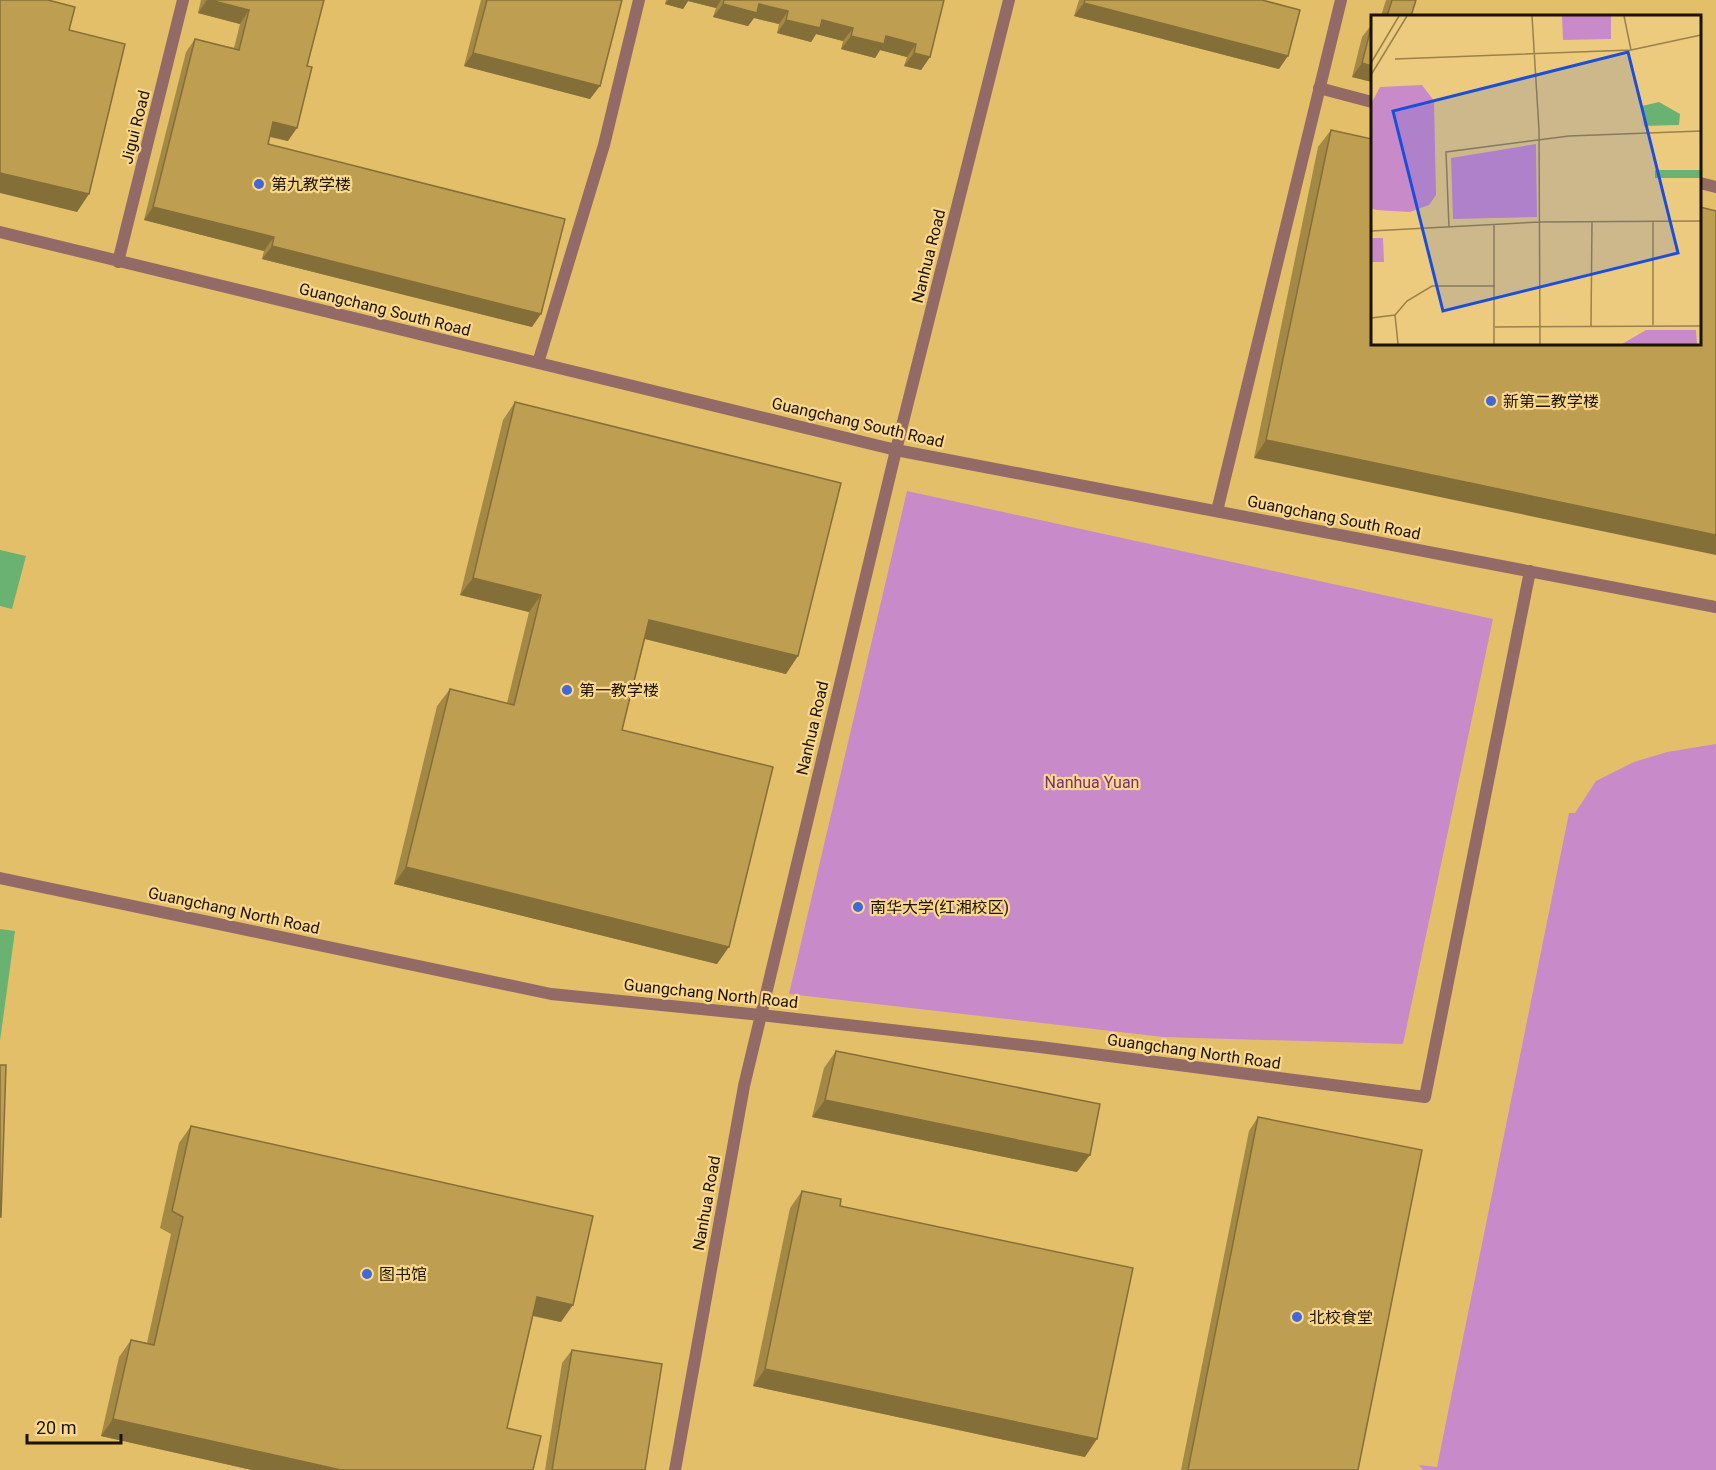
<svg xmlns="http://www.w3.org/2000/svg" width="1716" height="1470" viewBox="0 0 1716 1470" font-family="Roboto,'Noto Sans SC',sans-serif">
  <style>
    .built { fill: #e4bf69; fill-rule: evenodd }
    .green { fill: #c98ac9 }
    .water { fill: #6ab272 }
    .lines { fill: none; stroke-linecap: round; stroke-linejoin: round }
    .service { stroke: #936a65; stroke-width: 12 }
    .wall { fill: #a38846 }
    .shaded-wall { fill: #856f39 }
    .building { fill: #be9e51; stroke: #856f39; stroke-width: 1.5 }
    .poi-dot { fill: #4167d9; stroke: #fad88b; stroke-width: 2 }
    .labels { text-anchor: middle; stroke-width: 4.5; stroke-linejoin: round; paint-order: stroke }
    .street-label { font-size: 16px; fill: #1c1300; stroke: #fad88b }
    .poi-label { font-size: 16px; fill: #1c1300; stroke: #fad88b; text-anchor: start }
    .park-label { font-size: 16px; fill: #7a2d7c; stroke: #fad88b }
    .inset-road { fill: none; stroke: #99814c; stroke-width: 1.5 }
    .view { fill: #1d4ed8; fill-opacity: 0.15; stroke: #1d4ed8; stroke-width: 3 }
    .inset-edge { fill: none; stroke: #1c1300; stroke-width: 3 }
  </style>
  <rect width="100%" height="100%" fill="#edcb7e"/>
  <path class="built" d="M0,0H1716V1470H0ZM1372,16H1700V344H1372Z"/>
  <path class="green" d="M907,491L1493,619L1403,1044L1163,1037L789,994Z
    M1716,744V1470H1423L1419,1465L1437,1467L1569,813H1575L1596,781L1634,762L1667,752Z"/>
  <path class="water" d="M0,550L26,556L12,609L0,606Z
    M0,929L15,931L0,1041Z"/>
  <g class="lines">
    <path class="service" d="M1319,88L1372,102
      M1700,183L1716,187
      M0,232L896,450L1716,607
      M118,262L183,0
      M538,363L604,145L639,0
      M1217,511L1341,0
      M0,878L551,994L761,1015L1040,1047L1425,1097L1530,571
      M675,1470L744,1086L896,450L1009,0"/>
  </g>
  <path class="wall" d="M201,0H324L288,141L269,137L268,144L532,327L262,259L264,251L144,220L186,52L195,39L234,48L240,24L198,13Z
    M481,0H622L590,99L464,66Z
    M666,0H944L930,57L921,70L904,66L907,57L880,50L875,58L841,49L843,41L816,34L811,42L777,33L779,24L754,18L748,26L713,17L716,8L688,1L683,9L665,4Z
    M1079,0H1262L1279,69L1074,16Z
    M1386,0H1416L1411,16H1381Z
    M1372,24V82L1352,77L1362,37Z
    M1331,130L1372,344L1254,458L1318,147Z
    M515,402L786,674L645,639L622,730L717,964L394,884L437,706L450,689L507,703L529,612L460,595L503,420Z
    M836,1051L1077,1172L812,1117L824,1068Z
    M1258,1117L1358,1470H1181L1249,1131Z
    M191,1126L561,1322L533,1316L507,1428L533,1470H252L101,1436L119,1357L131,1340L147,1343L171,1234L160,1228L179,1143Z
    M802,1191L840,1206L1085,1457L753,1386L790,1208Z
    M572,1350L645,1470H545L562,1363Z"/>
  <path class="shaded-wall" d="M207,0H210L249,10L240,24L198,13Z
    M668,0H721L716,8L688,1L683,9L665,4Z
    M1084,3L1288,56L1279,69L1074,16Z
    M723,4H759L788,11L779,24L754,18L748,26L713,17Z
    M786,20H822L853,28L843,41L816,34L811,42L777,33Z
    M851,36H886L916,44L907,57L880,50L875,58L841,49Z
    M473,53L600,86L590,99L464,66Z
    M914,53L930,57L921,70L904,66Z
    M1362,63L1372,66V82L1352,77Z
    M273,122L297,128L288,141L264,135Z
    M0,173L89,194L77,212L0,193Z
    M153,207L274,237L264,251L144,220Z
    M272,246L541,314L532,327L262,259Z
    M1266,440L1716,535V555L1254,458Z
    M473,578L541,595L529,612L460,595Z
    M649,620L798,656L786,674L637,637Z
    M406,867L729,947L717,964L394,884Z
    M825,1100L1090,1155L1077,1172L812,1117Z
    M537,1297L573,1305L561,1322L525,1314Z
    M765,1369L1097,1439L1085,1457L753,1386Z
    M113,1419L341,1470H252L101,1436Z"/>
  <path class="building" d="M0,0H48L75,7L69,30L125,44L89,194L0,173Z
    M210,0H324L307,66L312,67L297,128L273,122L268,144L565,219L541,314L272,246L274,237L153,207L195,39L239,50L249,10Z
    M487,0H622L600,86L473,53Z
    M724,0H944L930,57L914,53L916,44L886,36L884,44L851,36L853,28L822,20L820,28L786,20L788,11L759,4L757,13L723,4Z
    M1085,0H1262L1300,10L1288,56L1084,3Z
    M1392,0H1416L1411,16H1387Z
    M1372,24V66L1362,63Z
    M1331,130L1372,139V344H1700V207L1716,211V535L1266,440Z
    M515,402L841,483L798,656L649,620L622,730L773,767L729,947L406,867L450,689L514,705L541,595L473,578Z
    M836,1051L1100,1104L1090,1155L825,1100Z
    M0,1065H6L1,1217H0Z
    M1258,1117L1422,1150L1358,1470H1188Z
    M191,1126L593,1216L573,1305L537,1297L507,1428L541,1436L533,1470H341L113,1419L131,1340L154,1345L183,1217L172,1211Z
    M802,1191L841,1199L840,1206L1133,1268L1097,1439L765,1369Z
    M572,1350L662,1364L645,1470H552Z"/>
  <g class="poi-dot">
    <circle cx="259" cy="184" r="6"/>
    <circle cx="1491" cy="401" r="6"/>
    <circle cx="567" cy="690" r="6"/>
    <circle cx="858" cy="907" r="6"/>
    <circle cx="367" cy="1274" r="6"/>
    <circle cx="1297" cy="1317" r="6"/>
  </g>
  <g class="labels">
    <g class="street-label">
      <text transform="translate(135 127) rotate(-76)" y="6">Jigui Road</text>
      <text transform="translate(928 256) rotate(-76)" y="6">Nanhua Road</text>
      <text transform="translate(385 309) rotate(14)" y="6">Guangchang South Road</text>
      <text transform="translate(858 422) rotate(13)" y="6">Guangchang South Road</text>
      <text transform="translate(1334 517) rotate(11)" y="6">Guangchang South Road</text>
      <text transform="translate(812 728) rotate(-77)" y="6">Nanhua Road</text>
      <text transform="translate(234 910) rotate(12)" y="6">Guangchang North Road</text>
      <text transform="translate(711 993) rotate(6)" y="6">Guangchang North Road</text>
      <text transform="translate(1194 1051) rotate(8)" y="6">Guangchang North Road</text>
      <text transform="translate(706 1203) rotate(-80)" y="6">Nanhua Road</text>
    </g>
    <g class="poi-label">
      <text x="271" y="190">第九教学楼</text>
      <text x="1503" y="407">新第二教学楼</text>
      <text x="579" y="696">第一教学楼</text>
      <text x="870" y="913">南华大学(红湘校区)</text>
      <text x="379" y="1280">图书馆</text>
      <text x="1309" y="1323">北校食堂</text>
    </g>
    <g class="park-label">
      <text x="1092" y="788">Nanhua Yuan</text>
    </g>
  </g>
  <g transform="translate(1371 15)">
    <rect width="330" height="330" fill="#edcb7e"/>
    <path d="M191,1H240V24L192,25ZM51,70L63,86L65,180L58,190L39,197L5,195L0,193V89L9,72ZM165,129L166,202L82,204L80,143ZM0,223H12L13,247H0ZM275,315H325L326,329H251Z" fill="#c98ac9"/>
    <path d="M288,87L309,99L308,110L273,111L271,91ZM284,155H330V163H284Z" fill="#6ab272"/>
    <path class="inset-road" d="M161,1L168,115L169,329M253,1L260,35M24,44L260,35L330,20M0,48L28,1M0,60L36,1M282,206V310M123,210V329M78,212L75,137L198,121L330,116M0,216L169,207L330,206M24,300L27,329M0,303L24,300L36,286L61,271H124M124,312L330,311M220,312L221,207"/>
    <path class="view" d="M257,37L307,238L72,296L22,96Z"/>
    <rect width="330" height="330" class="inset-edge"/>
  </g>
  <path d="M27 1434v9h94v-9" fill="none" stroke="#1c1300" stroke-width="3"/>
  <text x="36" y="1434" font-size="18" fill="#1c1300" stroke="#fad88b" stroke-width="4.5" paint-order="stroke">20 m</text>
</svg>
